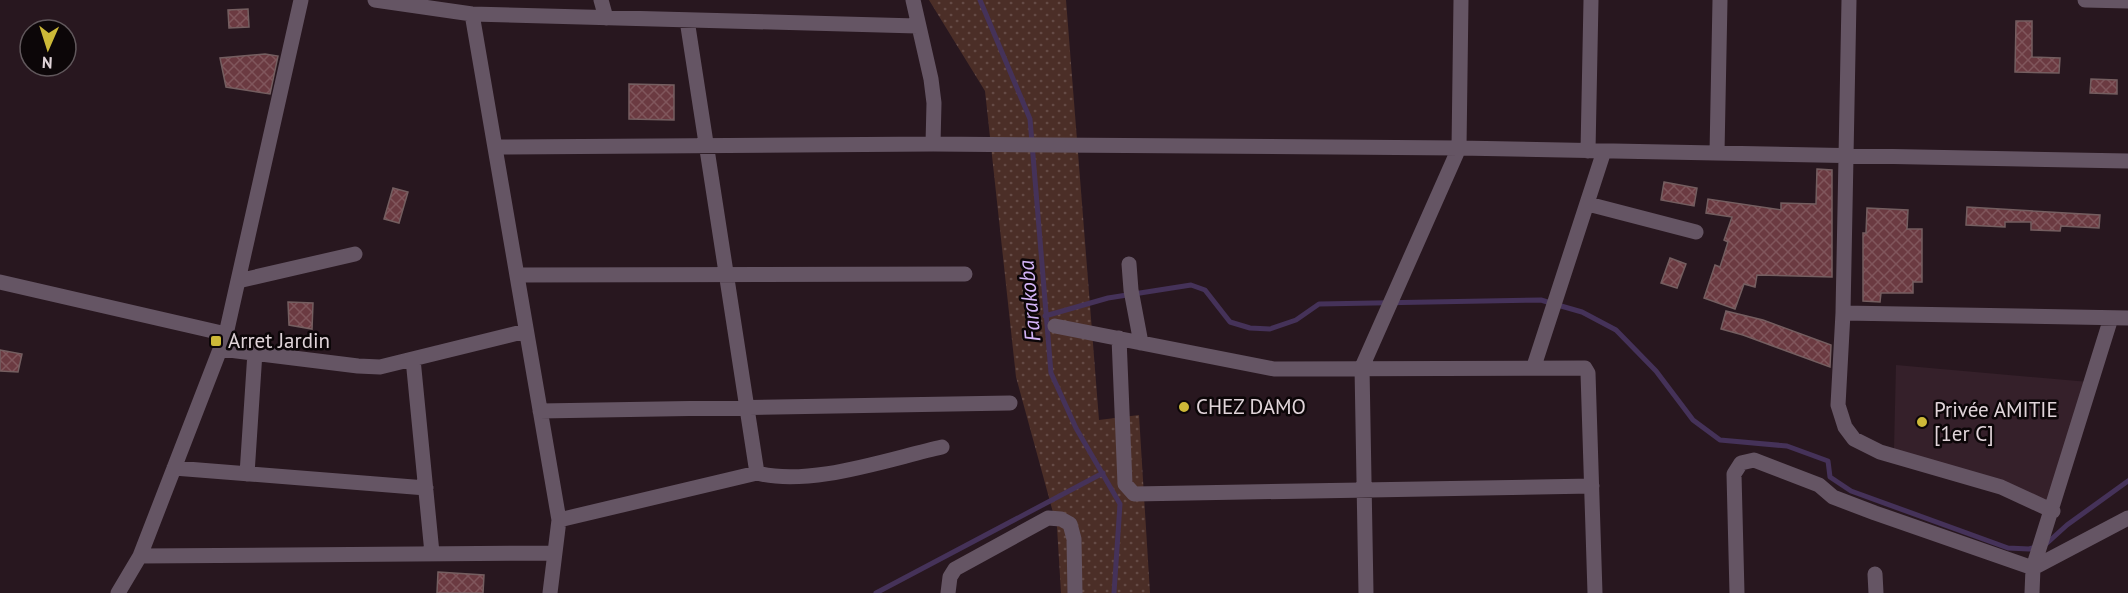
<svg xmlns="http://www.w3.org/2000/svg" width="2128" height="593" viewBox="0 0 2128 593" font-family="'PT Sans',sans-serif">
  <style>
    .built { fill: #35202a }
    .grass { fill: url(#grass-dots) }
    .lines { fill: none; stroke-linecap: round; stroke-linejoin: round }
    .stream { stroke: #453259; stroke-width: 5 }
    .building { fill: url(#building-cross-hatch); stroke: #745e60; stroke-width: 1.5 }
    .minor { stroke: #655564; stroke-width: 15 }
    .poi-dot { fill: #cdb938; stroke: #0c0608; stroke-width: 2 }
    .labels { text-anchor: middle; stroke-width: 5; stroke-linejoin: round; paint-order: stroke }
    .poi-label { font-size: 21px; fill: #e0d4d9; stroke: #0c0608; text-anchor: start }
    .water-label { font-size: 22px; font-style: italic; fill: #d3b3f7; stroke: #0c0608 }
  </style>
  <defs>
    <pattern id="grass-dots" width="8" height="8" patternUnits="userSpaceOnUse" patternTransform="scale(1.5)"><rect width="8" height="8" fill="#4b2e27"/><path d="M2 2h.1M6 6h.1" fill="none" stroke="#654b46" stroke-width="1.8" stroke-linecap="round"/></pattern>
    <pattern id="building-cross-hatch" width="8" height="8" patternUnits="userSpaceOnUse" patternTransform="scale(1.5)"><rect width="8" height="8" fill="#6b3a41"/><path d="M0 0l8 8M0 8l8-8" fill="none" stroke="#80565c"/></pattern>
  </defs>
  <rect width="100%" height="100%" fill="#28171f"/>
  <path class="built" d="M1896,365L2089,382L2052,504L1894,449Z"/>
  <path class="grass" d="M929,0H1066L1099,420L1139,415L1150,593H1061L1057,527L1016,377L985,91Z"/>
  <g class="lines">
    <path class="stream" d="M980,0L1030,119L1051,373L1076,428L1120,504L1114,593
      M1045,316L1108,298L1191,285L1205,290L1230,322L1250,328L1270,329L1296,320L1319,304L1541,300L1554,304L1582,312L1616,330L1656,371L1693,420L1720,440L1787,446L1828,461L1830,477L1851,491L2008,548L2029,549L2046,544L2067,525L2128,481
      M876,593L1103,473"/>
  </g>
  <path class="building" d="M248,9L249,27L229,28L228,10Z
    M2016,21H2032V57L2060,58L2059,73L2015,72Z
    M265,54L278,56L270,94L226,87L220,58Z
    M2091,79L2117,80V94L2090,93Z
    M629,84L674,85V120L629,119Z
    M1817,169L1832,170V277L1757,275L1755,287L1744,284L1735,309L1704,298L1715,265L1720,267L1728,242L1724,240L1732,217L1706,213L1708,199L1781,210V203L1816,204Z
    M1664,182L1697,188L1694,206L1661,200Z
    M393,188L408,192L399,223L384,219Z
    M1967,207L2100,215L2099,228L2061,226L2060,231L2031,230V222H2005V227L1966,225Z
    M1867,208L1908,210L1907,229H1922V282H1913V293H1881L1880,302L1863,301V233H1866Z
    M1670,258L1686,264L1677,288L1661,283Z
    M288,302L313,303L312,329L289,325Z
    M1726,311L1763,320L1831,345L1830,367L1743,335L1721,329Z
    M0,350L22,354L18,372L0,371Z
    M438,572L484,575L483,593H437Z"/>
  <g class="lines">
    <path class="minor" d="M375,0L472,14L917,26
      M601,0L606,18
      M913,0L931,79L934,103L933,144
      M1849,0L1843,313L1838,405L1845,427L1854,439L1880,452L2001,487L2053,511
      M2085,0L2128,1
      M472,14L559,520L550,593
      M687,20L757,473
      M495,147L933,144L1459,148L2128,161
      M1588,151L1591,0
      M1717,153L1720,0
      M1588,204L1696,232
      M1129,264L1131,290L1141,343
      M517,275L965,274
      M238,281L355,254
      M0,282L226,334
      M1843,313L2128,318
      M1055,326L1274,369L1585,368L1588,373L1595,593
      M1119,338L1125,484L1134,494L1592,486
      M221,349L358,366L380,367L526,331
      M413,359L432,553
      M1534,366L1604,151
      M540,411L1010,403
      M174,468L426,488
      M247,474L255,352
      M559,520L757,473C810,487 888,459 942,447
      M140,556L554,553
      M1875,574L1876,593
      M118,593L140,556L226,334L301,0
      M948,593L950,577L955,569L1048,518L1061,519L1070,524L1074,539L1075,593
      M1366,593L1362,367L1459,148L1461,0
      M1737,593L1734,474L1741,463L1754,460L1819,485L1833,497L1875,513L2033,568L2128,518
      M2032,593L2033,568L2111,318"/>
  </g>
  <g class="poi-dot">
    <rect x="210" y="335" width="12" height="12" rx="3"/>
    <circle cx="1184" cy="407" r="6"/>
    <circle cx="1922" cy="422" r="6"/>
  </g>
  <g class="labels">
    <g class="poi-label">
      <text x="228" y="348">Arret Jardin</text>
      <text x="1196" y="414">CHEZ DAMO</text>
      <text x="1934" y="417">Privée AMITIE<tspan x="1934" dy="24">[1er C]</tspan></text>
    </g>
    <g class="water-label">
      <text transform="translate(1029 301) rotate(-95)" y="8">Farakoba</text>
    </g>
  </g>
  <g transform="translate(48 48) rotate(183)"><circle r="28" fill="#0c0608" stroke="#61585c" stroke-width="1.5"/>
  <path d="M0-4.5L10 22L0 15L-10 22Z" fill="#cdb938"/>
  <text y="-9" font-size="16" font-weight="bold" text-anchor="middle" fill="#e0d4d9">N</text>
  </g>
</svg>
